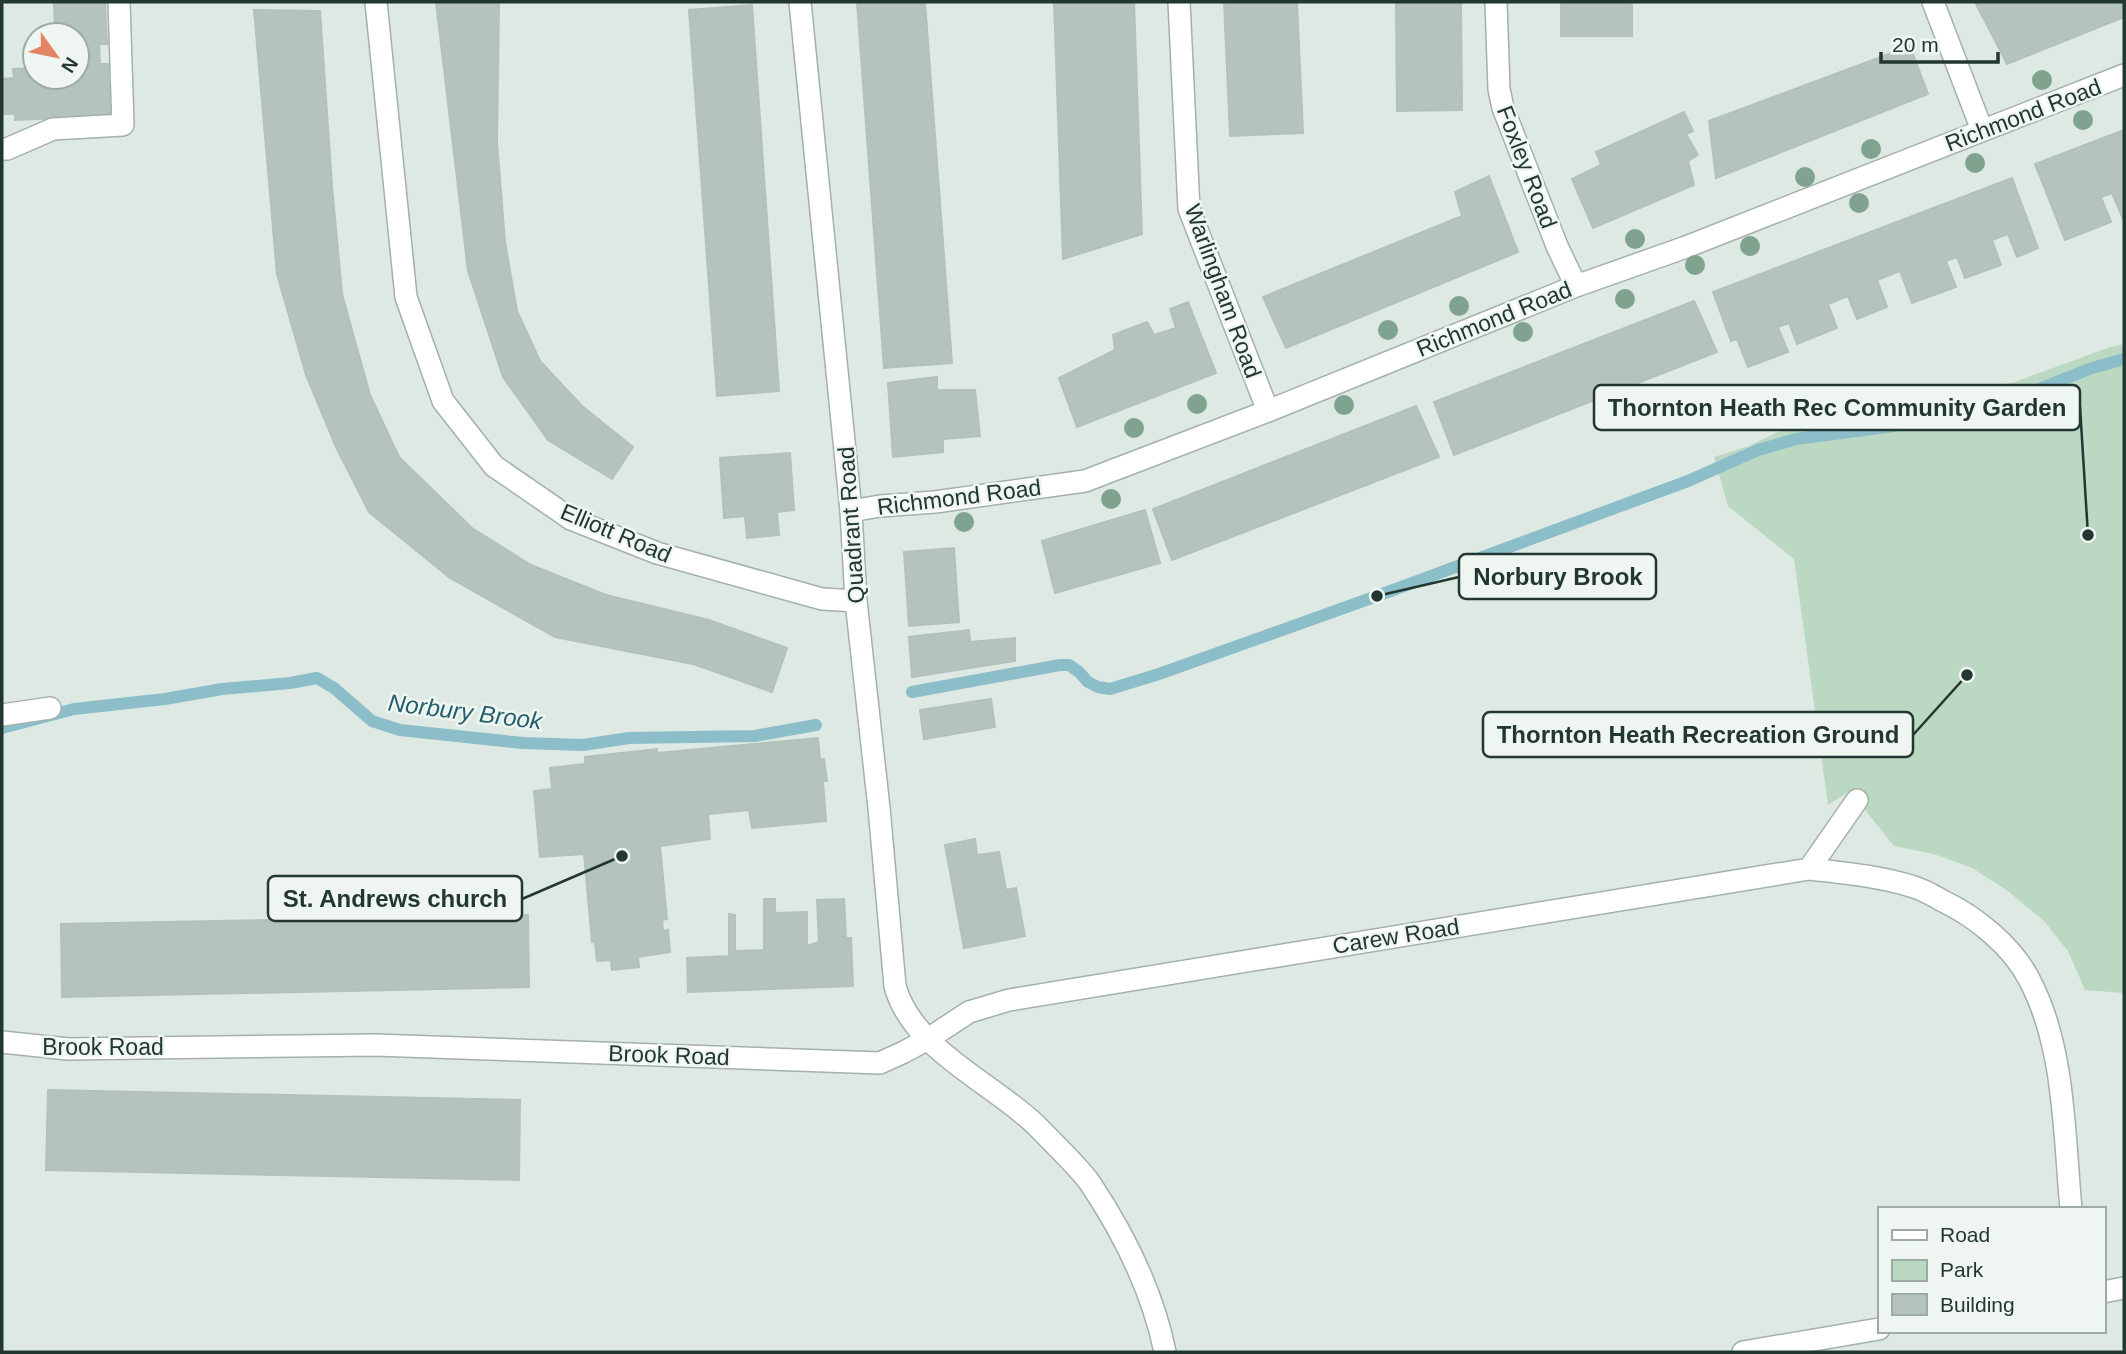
<svg xmlns="http://www.w3.org/2000/svg" width="2126" height="1354" viewBox="0 0 2126 1354" font-family="Helvetica,sans-serif">
  <style>
    .green { fill: #bad8c2 }
    .lines { fill: none; stroke-linecap: round; stroke-linejoin: round }
    .stream { stroke: #8cbec9; stroke-width: 12 }
    .building { fill: #b5c3bd; stroke: #b2c1bb; stroke-width: 2 }
    .minor-casing { stroke: #a3b0ab; stroke-width: 24 }
    .minor { stroke: #fff; stroke-width: 21 }
    .tree { fill: #7fa38e }
    .labels { text-anchor: middle; stroke-width: 5; stroke-linejoin: round; paint-order: stroke }
    .street-label { font-size: 23px; fill: #223731; stroke: #eff6f2 }
    .water-label { font-size: 24px; font-style: italic; fill: #235e6c; stroke: #eff6f2 }
    .leader { fill: none; stroke: #223731; stroke-width: 2.5 }
    .callout-dot { fill: #223731; stroke: #eff6f2; stroke-width: 2.5 }
    .callout { fill: #eff6f2; stroke: #223731; stroke-width: 2.5 }
    .callout-label { font-size: 24px; text-anchor: middle; font-weight: bold; fill: #223731 }
  </style>
  <rect width="100%" height="100%" fill="#dfe9e4"/>
  <path class="green" d="M2124,344V993L2085,990L2068,951L2044,921L2008,891L1972,868L1934,854L1894,846L1850,791L1828,805L1794,559L1728,506L1714,457L1749,446L1786,428L2015,382L2110,347Z"/>
  <g class="lines">
    <path class="stream" d="M912,692L1060,665H1069L1079,672L1088,682L1098,687L1110,689L1159,674L1377,596L1688,481L1758,450L1796,439L1894,426L1971,410L2021,396L2092,368L2124,359
      M2,728L74,709L165,699L222,689L290,683L317,678L334,688L372,721L400,730L523,743L583,745L629,738L754,736L816,725"/>
  </g>
  <path class="building" d="M54,2H105L107,44H99L100,64H108L110,116L15,120V114H2V79L14,78L13,69L35,68V77H77V35H55Z
    M436,2H499L497,142L505,242L517,311L540,361L582,406L633,447L612,479L548,440L503,377L468,271Z
    M857,2H925L952,363L884,368Z
    M1054,2H1134L1142,234L1063,259Z
    M1224,2H1297L1303,133L1230,136Z
    M1396,2H1461L1462,110L1397,111Z
    M1561,2H1632V36H1561Z
    M1975,2H2124V17L2007,64Z
    M752,5L779,391L717,396L689,10Z
    M254,10L320,11L332,186L342,294L370,395L399,457L472,528L531,565L606,595L709,620L693,664L555,637L450,578L369,512L336,447L306,375L277,274Z
    M1910,46L1928,94L1716,178L1709,121Z
    M1684,112L1693,131L1686,134L1698,155L1688,161L1694,185L1593,228L1572,179L1601,165L1596,152Z
    M2124,130V221L2112,193L2101,197L2111,222L2065,240L2035,164Z
    M1489,176L1518,252L1286,348L1263,297L1462,216L1455,192Z
    M2012,178L2038,248L2017,257L2008,234L1992,240L2001,265L1965,278L1957,257L1946,261L1956,287L1912,303L1900,271L1877,280L1887,307L1857,319L1848,296L1828,304L1837,328L1797,344L1789,323L1778,327L1788,352L1748,367L1737,339L1731,341L1713,292Z
    M1694,301L1717,352L1454,455L1434,402Z
    M1188,302L1216,373L1077,427L1059,378L1115,350L1113,335L1147,322L1154,335L1176,328L1170,309Z
    M937,377V390H975L980,436L943,439V452L893,457L888,383Z
    M1416,406L1439,457L1172,560L1153,509Z
    M790,453L794,510L777,512L779,535L747,538L745,516L724,518L720,458Z
    M1145,510L1160,563L1055,593L1042,541Z
    M954,548L959,622L909,626L904,552Z
    M709,620L787,648L772,692L693,664Z
    M969,630L970,642L1015,638V661L912,677L909,637Z
    M991,699L995,727L924,739L920,710Z
    M818,738L820,760L824,759L827,781H823L826,821L752,828L749,810L708,814L710,839L660,846L667,919L662,920L663,931L668,930L670,952L638,957L639,967L612,970L611,960L597,961L595,941L592,942L584,854L540,857L534,791L552,789L550,768L585,764V757L657,749V753Z
    M975,839L977,855L999,852L1006,890L1016,888L1025,936L964,948L945,845Z
    M764,899H775V913L807,912V946L819,942L817,900L844,899L846,938H851L853,986L688,992L687,958L729,956V914L735,915V951L764,950Z
    M528,915L529,987L62,997L61,924Z
    M48,1090L520,1100L519,1180L46,1170Z"/>
  <g class="lines">
    <g class="minor-casing">
      <path id="minor" d="M376,2L406,297L443,401L494,466L571,519L657,553L822,599L856,601
        M800,2L851,511L856,601L879,808L895,986C912,1049 991,1082 1036,1125C1051,1141 1078,1166 1090,1183C1124,1234 1153,1293 1165,1352
        M1179,2L1189,209L1268,411
        M1496,2L1499,89L1503,108L1557,246L1576,286
        M1933,2L1982,130
        M2,149H7L53,129L123,125L119,2
        M851,511L880,506L935,502L1085,481L1268,411L1576,286L1686,247L2124,75
        M2,715L50,708
        M1809,869L1857,800
        M2,1042L68,1049L376,1045L880,1063L904,1052L928,1039L969,1012L1009,1000L1809,869C1844,873 1880,876 1914,887C1924,890 1934,896 1943,901C1976,917 2012,946 2029,979C2065,1046 2064,1134 2071,1209
        M2103,1292L2124,1288
        M1743,1352L1879,1329"/>
    </g>
    <use href="#minor" class="minor"/>
  </g>
  <g class="tree">
    <circle cx="2042" cy="80" r="10"/>
    <circle cx="2083" cy="120" r="10"/>
    <circle cx="1871" cy="149" r="10"/>
    <circle cx="1975" cy="163" r="10"/>
    <circle cx="1805" cy="177" r="10"/>
    <circle cx="1859" cy="203" r="10"/>
    <circle cx="1635" cy="239" r="10"/>
    <circle cx="1750" cy="246" r="10"/>
    <circle cx="1695" cy="265" r="10"/>
    <circle cx="1625" cy="299" r="10"/>
    <circle cx="1459" cy="306" r="10"/>
    <circle cx="1388" cy="330" r="10"/>
    <circle cx="1523" cy="332" r="10"/>
    <circle cx="1197" cy="404" r="10"/>
    <circle cx="1344" cy="405" r="10"/>
    <circle cx="1134" cy="428" r="10"/>
    <circle cx="1111" cy="499" r="10"/>
    <circle cx="964" cy="522" r="10"/>
  </g>
  <g class="labels">
    <g class="street-label">
      <text transform="translate(2023 115) rotate(-21)" y="8">Richmond Road</text>
      <text transform="translate(1527 167) rotate(69)" y="8">Foxley Road</text>
      <text transform="translate(1223 291) rotate(70)" y="8">Warlingham Road</text>
      <text transform="translate(1494 319) rotate(-22)" y="8">Richmond Road</text>
      <text transform="translate(959 497) rotate(-7)" y="8">Richmond Road</text>
      <text transform="translate(851 525) rotate(-94)" y="8">Quadrant Road</text>
      <text transform="translate(616 533) rotate(23)" y="8">Elliott Road</text>
      <text transform="translate(1396 936) rotate(-9)" y="8">Carew Road</text>
      <text x="103" y="1055">Brook Road</text>
      <text transform="translate(669 1055) rotate(2)" y="8">Brook Road</text>
    </g>
    <g class="water-label">
      <text transform="translate(465 712) rotate(7)" y="8">Norbury Brook</text>
    </g>
  </g>
  <path class="leader" d="M2088 535L2080 407M1377 596L1459 577M1967 675L1913 735M622 856L522 899"/>
  <g class="callout-dot">
    <circle cx="2088" cy="535" r="7"/>
    <circle cx="1377" cy="596" r="7"/>
    <circle cx="1967" cy="675" r="7"/>
    <circle cx="622" cy="856" r="7"/>
  </g>
  <g class="callout">
    <rect x="1594" y="385" width="486" height="45" rx="7"/>
    <rect x="1459" y="554" width="197" height="45" rx="7"/>
    <rect x="1483" y="712" width="430" height="45" rx="7"/>
    <rect x="268" y="876" width="254" height="45" rx="7"/>
  </g>
  <g class="callout-label">
    <text x="1837" y="416">Thornton Heath Rec Community Garden</text>
    <text x="1558" y="585">Norbury Brook</text>
    <text x="1698" y="743">Thornton Heath Recreation Ground</text>
    <text x="395" y="907">St. Andrews church</text>
  </g>
  <rect width="2126" height="1354" fill="none" stroke="#223731" stroke-width="7"/>
  <rect x="1878" y="1207" width="228" height="126" fill="#eff6f2" stroke="#9daaa5" stroke-width="2"/>
  <rect x="1892" y="1230" width="35" height="10" fill="#ffffff" stroke="#9daaa5" stroke-width="2"/>
  <text x="1940" y="1242" font-size="21" fill="#223731">Road</text>
  <rect x="1892" y="1260" width="35" height="21" fill="#bad8c2" stroke="#9daaa5" stroke-width="2"/>
  <text x="1940" y="1277" font-size="21" fill="#223731">Park</text>
  <rect x="1892" y="1294" width="35" height="21" fill="#b5c3bd" stroke="#9daaa5" stroke-width="2"/>
  <text x="1940" y="1312" font-size="21" fill="#223731">Building</text>
  <g transform="translate(56 56) rotate(123)"><circle r="33" fill="#eff6f2" stroke="#9daaa5" stroke-width="2"/>
  <path d="M0-5L12 26L0 18L-12 26Z" fill="#e38462"/>
  <text y="-10" font-size="19" font-weight="bold" text-anchor="middle" fill="#223731">N</text>
  </g>
  <path d="M1881 52v10h117v-10" fill="none" stroke="#223731" stroke-width="3.5"/>
  <text x="1892" y="52" font-size="21" fill="#223731" stroke="#eff6f2" stroke-width="5" paint-order="stroke">20 m</text>
</svg>
